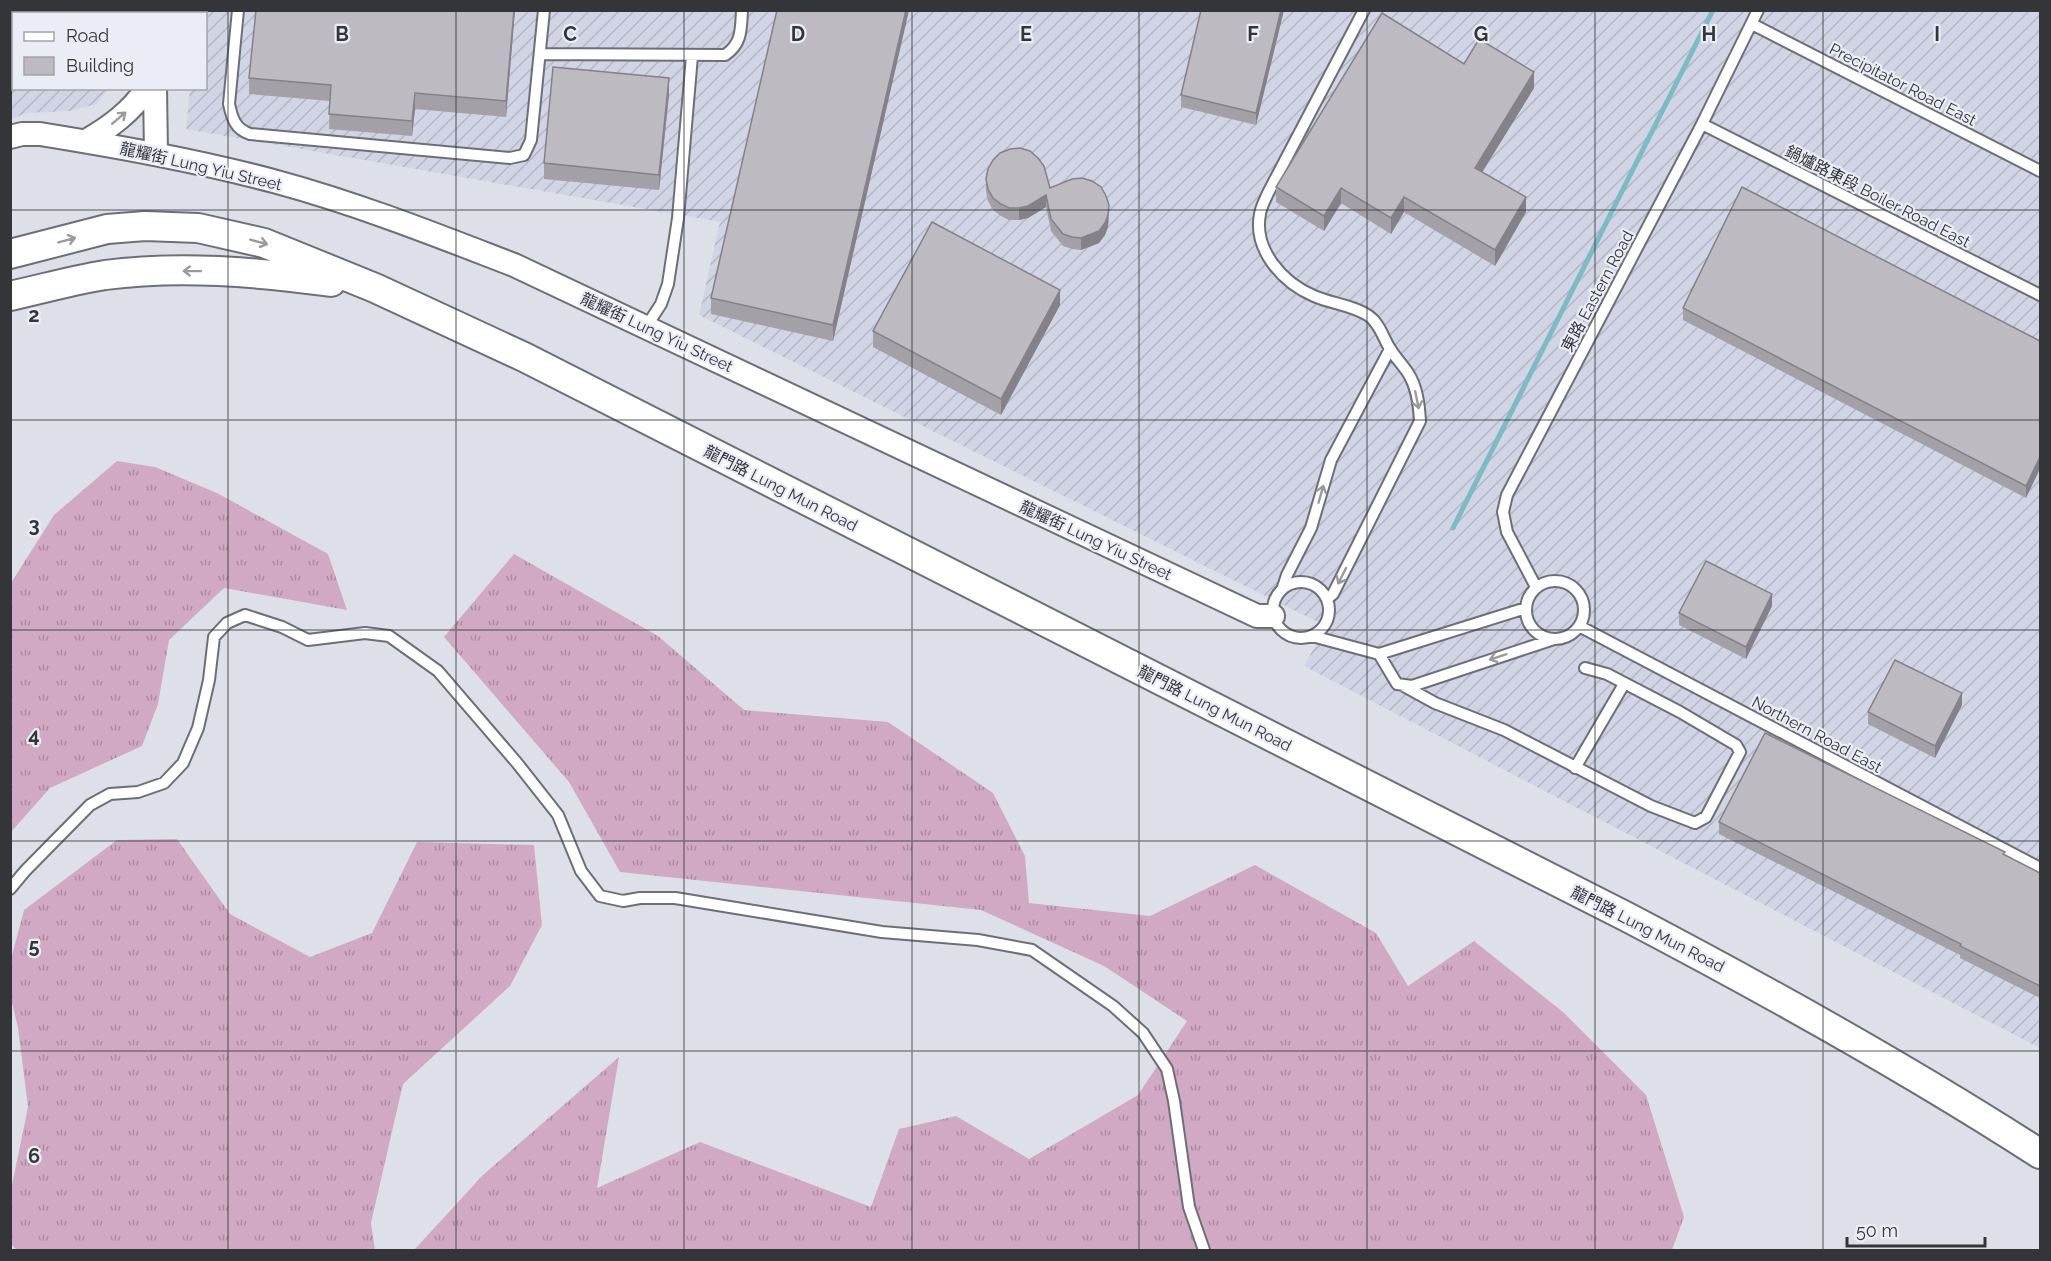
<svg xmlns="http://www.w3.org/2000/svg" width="2051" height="1261" viewBox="0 0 2051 1261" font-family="Raleway,'Noto Sans TC',sans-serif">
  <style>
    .industrial { fill: url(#industrial-furrows) }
    .grass { fill: url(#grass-tufts) }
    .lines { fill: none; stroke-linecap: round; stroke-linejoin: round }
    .stream { stroke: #7cbbc5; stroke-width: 5 }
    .service-casing { stroke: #6d6f76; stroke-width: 14 }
    .minor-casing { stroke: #6d6f76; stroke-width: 26 }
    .tertiary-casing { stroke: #6d6f76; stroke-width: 32 }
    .service { stroke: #fff; stroke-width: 10 }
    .minor { stroke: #fff; stroke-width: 22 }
    .tertiary { stroke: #fff; stroke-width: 28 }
    .wall { fill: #a3a0a7 }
    .shaded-wall { fill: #848288 }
    .building { fill: #bdbac2; stroke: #848288; stroke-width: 1.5 }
    .oneway { stroke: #9a9a9c }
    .grid { fill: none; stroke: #343539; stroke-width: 1.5; stroke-opacity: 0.55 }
    .labels { text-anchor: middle; stroke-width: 4.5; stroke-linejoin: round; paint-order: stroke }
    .street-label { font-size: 16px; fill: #343539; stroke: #ebedf6 }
    .grid-label { font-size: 20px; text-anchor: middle; font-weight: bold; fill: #343539; stroke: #ebedf6; stroke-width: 4.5; stroke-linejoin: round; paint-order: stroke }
  </style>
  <defs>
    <pattern id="industrial-furrows" width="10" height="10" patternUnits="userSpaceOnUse" patternTransform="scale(1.5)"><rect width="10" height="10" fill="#d0d4e4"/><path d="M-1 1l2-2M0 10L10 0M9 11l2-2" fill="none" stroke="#b3b7c4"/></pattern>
    <pattern id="grass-tufts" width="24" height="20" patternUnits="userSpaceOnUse" patternTransform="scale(1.5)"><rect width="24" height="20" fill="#d2a9c5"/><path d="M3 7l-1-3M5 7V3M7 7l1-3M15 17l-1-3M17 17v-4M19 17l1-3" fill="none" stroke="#ab8aa1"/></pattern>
  </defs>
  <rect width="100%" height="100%" fill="#dee0e9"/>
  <path class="industrial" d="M10,11H130L129,14H14V88L109,89L96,104L71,111L27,113L11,119Z
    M197,11H2040V1048L1304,666L1326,626L699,315L720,222L186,129L190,89L206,88V14L196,13Z"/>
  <path class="grass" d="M117,461L155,467L217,493L328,554L347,610L224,588L169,640L158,704L142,746L50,788L11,832V583L54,515Z
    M514,554L658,636L744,710L888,722L993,793L1025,856L1029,903L1150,916L1255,865L1376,933L1408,986L1474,941L1563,1012L1646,1095L1684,1217L1672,1250H414L483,1175L619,1057L597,1188L700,1142L871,1207L899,1129L956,1116L1029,1159L1138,1095L1187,1021L1104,966L981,910L620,872L569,782L444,637Z
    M177,839L230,914L310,957L372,933L417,842L534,845L542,925L510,986L403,1084L371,1223L375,1250H17L11,1244V1190L28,1107L18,1028L10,994L11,959L24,910L117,840Z"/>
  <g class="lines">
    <path class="stream" d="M1453,528L1713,10"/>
    <g class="service-casing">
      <path id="service" d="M238,10L229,104C232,118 235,129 250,134L510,158L524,155L531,140L544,10
        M35,14V10
        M1752,24L2040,171
        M540,54L725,55C742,44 741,29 742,10
        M10,62L14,61
        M1702,124L2040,295
        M646,327L661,304L668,284L678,218L692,56
        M1526 610a29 29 0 1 1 58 0a29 29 0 1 1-58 0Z
        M1273 610a28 28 0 1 1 56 0a28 28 0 1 1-56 0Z
        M1283,587L1287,575L1311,528L1331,460L1390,349
        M1536,587L1507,532L1503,512L1507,495L1702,124L1758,10
        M1327,599L1333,594L1420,421C1419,404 1417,387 1408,373C1402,364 1394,356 1389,347C1383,337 1379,323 1369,316C1353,305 1332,304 1314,296C1283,283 1253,250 1260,214C1261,207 1265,200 1268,193L1364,10
        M1579,626L2040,868
        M1312,636L1379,654L1526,608
        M1379,654L1397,684L1412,686L1554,639
        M1404,686L1435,703L1504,730L1651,806L1695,823L1706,817L1740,752L1736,745L1680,712L1607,674L1585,668
        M1575,768L1624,684
        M10,889L25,871L90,805L110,794L138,792L164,783L183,763L198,728L209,680L214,637L227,623L245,615L282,627L308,640L365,633L389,636L438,671L517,763L558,815L581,871L600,896L623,901L640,898H675L882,932L978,940L1032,950L1113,1006L1143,1033L1167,1069L1174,1101L1189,1207L1204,1250"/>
    </g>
    <g class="minor-casing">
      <path id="minor" d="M156,14V10
        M155,88L156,154
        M10,137L22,134H40C120,147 199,161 277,182C358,204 436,235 514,265L1257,616H1273
        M86,141C110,127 131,112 147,88"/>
    </g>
    <g class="tertiary-casing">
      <path id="tertiary" d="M10,254L107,229L145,226L198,228L264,243L375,288L524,357L1627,917C1768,991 1907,1068 2040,1154
        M10,296C42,289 74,280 105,275C180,265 257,272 331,282"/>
    </g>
    <use href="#service" class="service"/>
    <use href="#minor" class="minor"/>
    <use href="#tertiary" class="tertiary"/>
  </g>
  <path class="wall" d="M515,10L506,117L415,109L412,136L329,129L330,101L249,94V78Z
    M777,10H909L833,341L711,314V298Z
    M1284,10L1256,125L1181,107V95Z
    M1464,64L1534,88L1482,172L1526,212L1495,266L1404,212L1391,234L1341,203L1324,231L1276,202V187Z
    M669,94L659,190L544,179V163Z
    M986,179L1050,188L1109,217L1108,227L1105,235L1099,243L1081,250L1072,249L1063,246L1051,231L1046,207L1028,218L1019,220H1009L1001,216L993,210L988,201L986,191Z
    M1060,305L1001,415L873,347V331Z
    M1683,308L2040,341L2026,498L1683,320Z
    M1772,606L1746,659L1679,625V613Z
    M1962,705L1935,758L1868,724V712Z
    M1719,822L2005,855L2040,873V998L1960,958V955L1719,834Z"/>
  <path class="shaded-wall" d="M514,10H515L506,117V101Z
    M906,10H909L833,341V325Z
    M1281,10H1284L1256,125V113Z
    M1534,72V88L1475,184V168Z
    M669,78V94L659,190V175Z
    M415,93V109L412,136V121Z
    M1341,188V203L1324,231V216Z
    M1046,195V207L1028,218L1019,220V208Z
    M1404,197V212L1391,234V218Z
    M1526,197V212L1495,266V250Z
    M1109,205L1108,227L1105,235L1099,243L1081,250V238Z
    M1060,290V305L1001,415V399Z
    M2040,457V469L2026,498V486Z
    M1772,594V606L1746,659V647Z
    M1962,693V705L1935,758V746Z"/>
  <path class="building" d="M256,10H514L506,101L415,93L412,121L329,114L331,85L249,78Z
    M777,10H906L833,325L711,298Z
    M1201,10H1281L1256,113L1181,95Z
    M1382,13L1464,64L1479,39L1534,72L1475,168L1526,197L1495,250L1404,197L1391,218L1341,188L1324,216L1276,187Z
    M553,67L669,78L659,175L544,163Z
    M1020,148L1030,151L1038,158L1044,166L1050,188L1072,179L1082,178L1092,181L1101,187L1106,196L1109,205L1108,215L1105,223L1099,231L1081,238L1072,237L1063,234L1051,219L1046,195L1028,206L1019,208H1009L1001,204L993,198L988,189L986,179L988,169L993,160L1000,153L1010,149Z
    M1742,187L2040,341V457L2026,486L1683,308Z
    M932,222L1060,290L1001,399L873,331Z
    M1706,561L1772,594L1746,647L1679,613Z
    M1895,660L1962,693L1935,746L1868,712Z
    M1765,733L2005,852L2003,854L2040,873V986L1960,946L1961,944L1719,822Z"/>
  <defs><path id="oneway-shaft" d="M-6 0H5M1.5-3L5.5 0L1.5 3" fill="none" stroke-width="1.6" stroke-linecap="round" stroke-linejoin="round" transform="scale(1.5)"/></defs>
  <g class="oneway">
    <use href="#oneway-shaft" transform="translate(119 118) rotate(-40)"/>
    <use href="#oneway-shaft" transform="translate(67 240) rotate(-15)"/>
    <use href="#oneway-shaft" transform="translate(259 242) rotate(15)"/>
    <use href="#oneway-shaft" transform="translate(192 271) rotate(-179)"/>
    <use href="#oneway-shaft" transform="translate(1417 400) rotate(78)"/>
    <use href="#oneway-shaft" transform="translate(1321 494) rotate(-74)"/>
    <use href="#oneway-shaft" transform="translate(1342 576) rotate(117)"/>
    <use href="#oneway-shaft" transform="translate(1498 657) rotate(162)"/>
  </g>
  <path class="grid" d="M228,10V1250M456,10V1250M684,10V1250M912,10V1250M1139,10V1250M1367,10V1250M1595,10V1250M1823,10V1250M10,210H2040M10,420H2040M10,630H2040M10,841H2040M10,1051H2040"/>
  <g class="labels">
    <g class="street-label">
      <text transform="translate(1903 84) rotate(27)" y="6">Precipitator Road East</text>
      <text transform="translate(201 166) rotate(13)" y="6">龍耀街 Lung Yiu Street</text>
      <text transform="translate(1878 196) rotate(27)" y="6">鍋爐路東段 Boiler Road East</text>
      <text transform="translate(1597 291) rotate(-62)" y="6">東路 Eastern Road</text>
      <text transform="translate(657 332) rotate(25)" y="6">龍耀街 Lung Yiu Street</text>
      <text transform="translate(781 488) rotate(27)" y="6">龍門路 Lung Mun Road</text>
      <text transform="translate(1096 540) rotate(25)" y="6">龍耀街 Lung Yiu Street</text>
      <text transform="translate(1215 708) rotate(27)" y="6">龍門路 Lung Mun Road</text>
      <text transform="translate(1817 734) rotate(28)" y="6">Northern Road East</text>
      <text transform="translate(1648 929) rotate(27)" y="6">龍門路 Lung Mun Road</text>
    </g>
  </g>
  <g class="grid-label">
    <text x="342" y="41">B</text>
    <text x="570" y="41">C</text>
    <text x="798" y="41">D</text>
    <text x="1026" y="41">E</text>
    <text x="1253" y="41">F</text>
    <text x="1481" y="41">G</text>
    <text x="1709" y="41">H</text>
    <text x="1937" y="41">I</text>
    <text x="34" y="322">2</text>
    <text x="34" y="532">3</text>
    <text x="34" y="742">4</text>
    <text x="34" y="953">5</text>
    <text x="34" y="1163">6</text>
  </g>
  <rect width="2051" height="1261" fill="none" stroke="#343539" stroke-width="24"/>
  <rect x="12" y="12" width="195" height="78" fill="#ebedf6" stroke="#a2a3aa" stroke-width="1.5"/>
  <rect x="24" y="32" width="30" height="9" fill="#ffffff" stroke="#a2a3aa" stroke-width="1.5"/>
  <text x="66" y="42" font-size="18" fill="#343539">Road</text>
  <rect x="24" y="57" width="30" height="18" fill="#bdbac2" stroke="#a2a3aa" stroke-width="1.5"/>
  <text x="66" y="72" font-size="18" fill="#343539">Building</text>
  <path d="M1847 1237v9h138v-9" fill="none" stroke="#343539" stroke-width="3"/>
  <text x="1856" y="1237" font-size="18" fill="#343539" stroke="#ebedf6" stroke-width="4.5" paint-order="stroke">50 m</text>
</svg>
